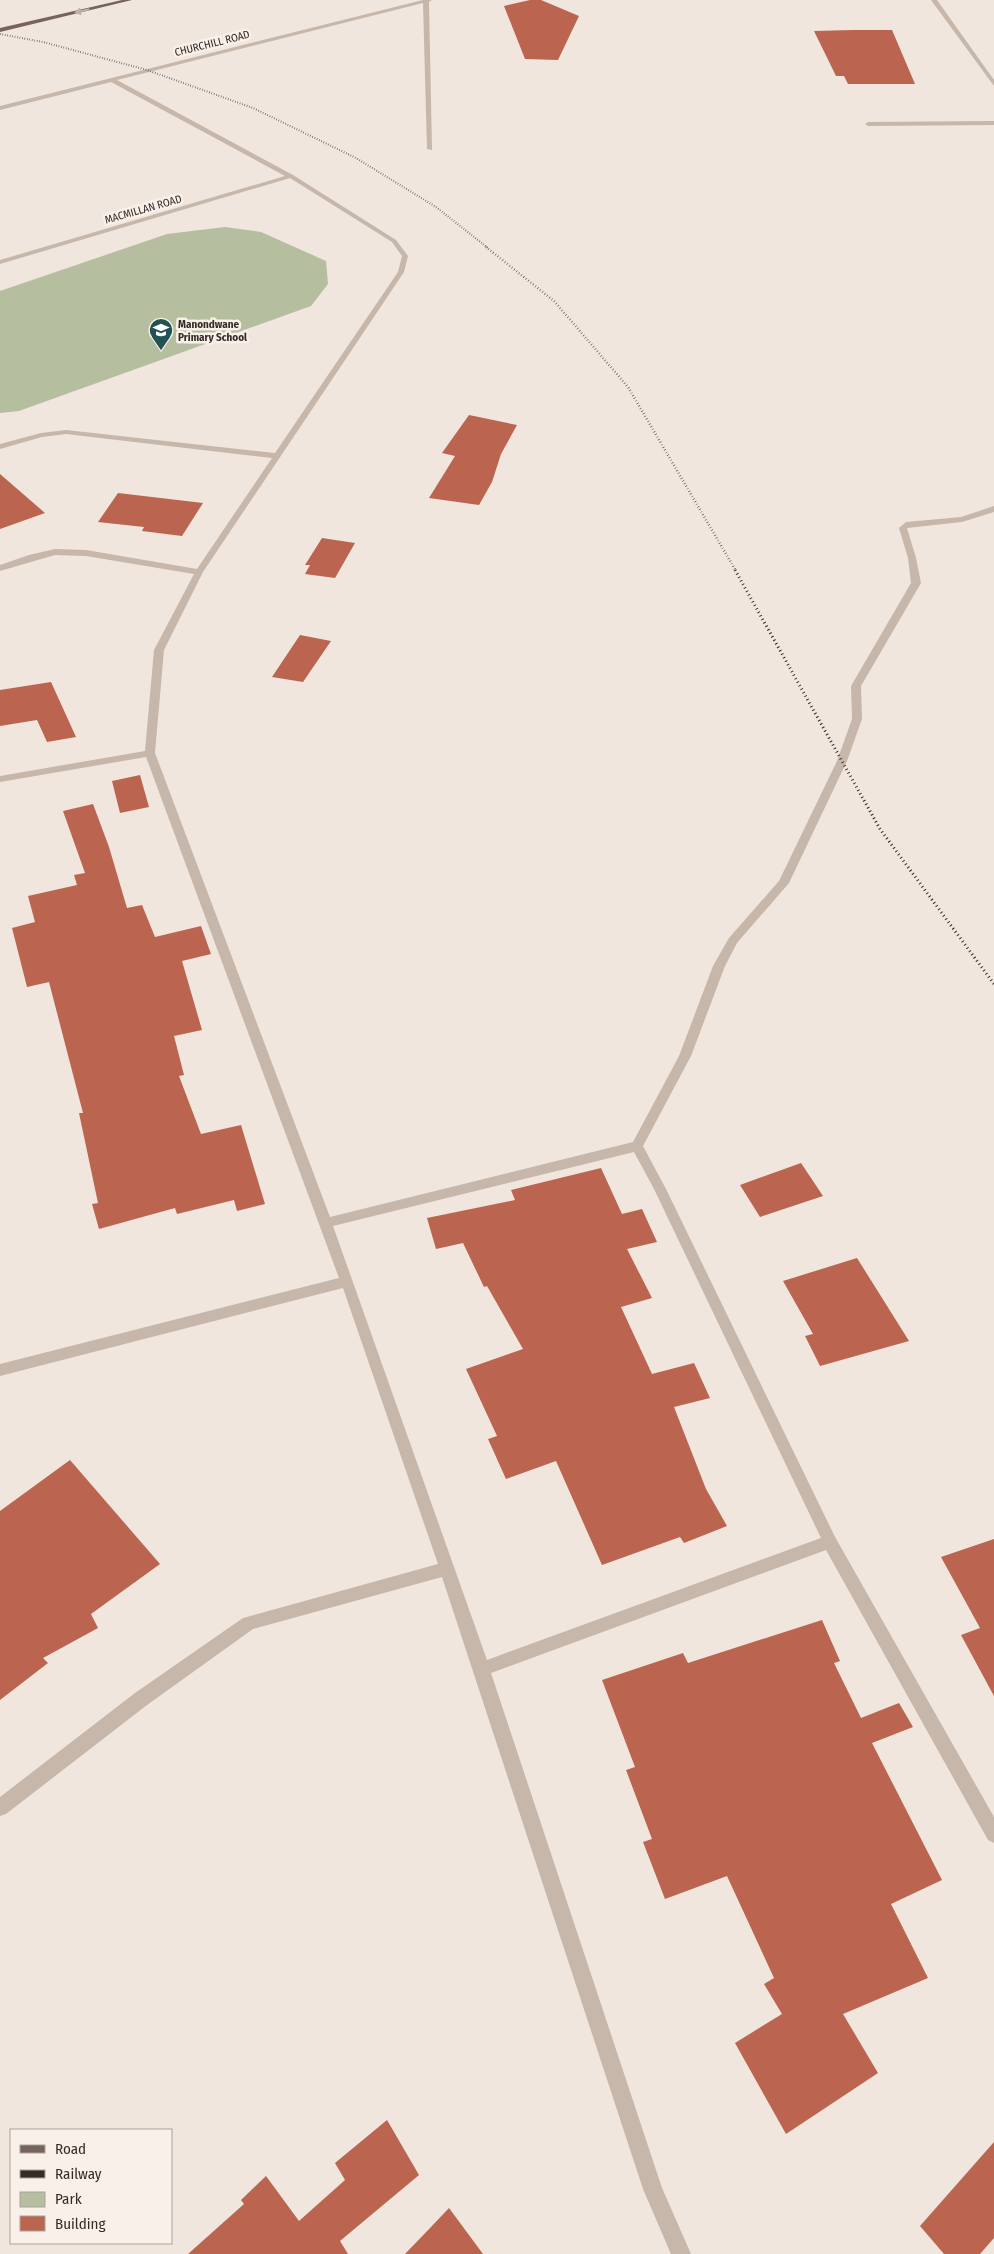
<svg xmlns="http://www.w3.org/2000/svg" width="994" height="2254" viewBox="0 0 994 2254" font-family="'Fira Sans Condensed',sans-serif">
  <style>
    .green { fill: #b5be9e }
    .building { fill: #bb6450 }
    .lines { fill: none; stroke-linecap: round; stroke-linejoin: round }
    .minor { fill: #c7b6aa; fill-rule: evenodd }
    .major { fill: #76635b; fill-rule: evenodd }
    .rail-far2 { stroke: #352c29; stroke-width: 2; stroke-dasharray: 0.5 2; stroke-linecap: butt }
    .rail-far1 { stroke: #352c29; stroke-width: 2.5; stroke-dasharray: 0.5 2.5; stroke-linecap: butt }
    .rail { stroke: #352c29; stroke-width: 3; stroke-dasharray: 1 3; stroke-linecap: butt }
    .oneway { fill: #beb1a9 }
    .labels { text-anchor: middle; stroke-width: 5; stroke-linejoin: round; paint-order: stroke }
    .far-street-label { font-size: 11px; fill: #352c29; stroke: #f8f0e9 }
    .far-poi-label { font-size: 11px; font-weight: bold; fill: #352c29; stroke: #f8f0e9; text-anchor: start }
  </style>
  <rect width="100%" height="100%" fill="#f0e6dd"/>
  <path class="green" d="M225,227L261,232L326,261L328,284L311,306L19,411L0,413V291L167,234Z"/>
  <path class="building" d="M530,0H541L579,16L558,60L525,59L504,6Z
    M852,30H892L915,84H848L844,76H836L814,31Z
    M469,415L517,425L501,454L492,482L479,505L429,498L455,456L442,453Z
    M0,474L45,513L0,529Z
    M118,493L203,503L182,536L142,531L144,527L98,522Z
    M322,538L355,543L335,578L305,574L310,565H305Z
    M300,635L331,641L303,682L272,677Z
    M51,682L76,737L47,742L37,720L0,726V690Z
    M140,775L149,807L120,813L112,781Z
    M93,804L109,847L127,908L142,905L155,937L201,926L211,954L182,961L202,1030L174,1036L184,1075L179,1076L201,1134L241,1125L265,1204L237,1211L234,1200L177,1214L175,1208L99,1229L92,1204L98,1203L79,1113H83L49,982L27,987L12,928L35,922L28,896L77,885L74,875L85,873L63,811Z
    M801,1163L823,1196L760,1217L740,1185Z
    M601,1168L622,1214L642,1209L657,1242L627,1249L652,1298L621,1307L652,1374L694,1363L710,1398L674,1407L706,1489L727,1526L684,1543L680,1537L602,1565L556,1461L506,1479L488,1439L497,1436L466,1369L523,1349L487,1286L484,1287L463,1243L436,1249L427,1218L515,1200L511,1190Z
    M857,1258L909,1341L820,1366L805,1336L813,1334L783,1281Z
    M70,1460L160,1564L91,1614L98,1628L43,1658L48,1663L0,1700V1511Z
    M994,1539V1696L961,1635L980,1628L941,1557Z
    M822,1620L840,1661L834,1663L861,1718L899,1703L913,1727L872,1743L942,1880L891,1904L928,1978L843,2014L878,2073L786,2134L735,2043L782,2014L764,1984L774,1978L727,1876L665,1899L643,1842L652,1839L626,1770L635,1767L602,1680L683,1653L688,1663Z
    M387,2120L419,2175L340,2241L348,2254H188L244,2204L241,2200L266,2176L299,2221L345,2180L335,2163Z
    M994,2142V2238L980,2254H944L920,2226Z
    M449,2208L483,2254H405L431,2227Z"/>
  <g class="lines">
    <path class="minor" d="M423,0H432L429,2L432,150L427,149L423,3L117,80L293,175L396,240L408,256L404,272L203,572L164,650L155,753L330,1217L633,1142L679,1056L713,966L729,938L779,881L837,761L852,719L851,686L911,583L908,558L899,528L906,522L961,517L994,506V512L962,522L907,528L916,558L921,583L861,686L862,719L847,761L789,883L737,943L725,966L691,1056L643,1146L666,1189L835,1537L994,1817V1843L988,1840L826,1550L491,1673L662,2188L691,2254H671L643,2189L442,1577L253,1629L147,1705L6,1814L0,1816V1797L135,1693L243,1618L438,1564L343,1288L0,1376V1364L339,1278L146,757L0,782V776L145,751L154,650L194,574L86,556L55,555L0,571V565L29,555L55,549L86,550L197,569L272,458L66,434L42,437L0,449V444L41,433L66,430L275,453L398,272L402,256L392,242L290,178L0,264V260L285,176L111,82L0,110V106ZM634,1152L654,1189L821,1538L487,1660L333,1226Z
      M931,0H937L994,80V86Z
      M994,121V125L868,126L865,124L868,122Z"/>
    <path class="major" d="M122,0H132L0,32V28Z"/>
    <path class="rail-far2" d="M0,34L43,42L147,70L253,108L356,158L436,207L488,248"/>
    <path class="rail-far1" d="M486,247L554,301L628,387L736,571"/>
    <path class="rail" d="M735,570L880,829L994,984"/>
  </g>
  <defs><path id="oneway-solid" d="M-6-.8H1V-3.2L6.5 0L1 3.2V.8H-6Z" transform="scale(1.25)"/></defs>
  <use class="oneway" href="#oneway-solid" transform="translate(82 11) rotate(167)"/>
  <defs>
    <g id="school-pin" transform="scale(1.25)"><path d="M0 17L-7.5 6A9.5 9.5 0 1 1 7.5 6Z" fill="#225253" stroke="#f8f0e9"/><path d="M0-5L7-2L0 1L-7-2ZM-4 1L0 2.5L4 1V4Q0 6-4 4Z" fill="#fff"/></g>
  </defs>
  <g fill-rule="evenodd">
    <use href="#school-pin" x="161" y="330"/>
  </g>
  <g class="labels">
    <g class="far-street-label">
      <text transform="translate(212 43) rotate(-14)" y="4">CHURCHILL ROAD</text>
      <text transform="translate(143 209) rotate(-16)" y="4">MACMILLAN ROAD</text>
    </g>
    <g class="far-poi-label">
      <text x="178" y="328">Manondwane<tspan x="178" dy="13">Primary School</tspan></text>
    </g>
  </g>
  <rect x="10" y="2129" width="162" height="115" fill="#f8f0e9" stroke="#aaa29c"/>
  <rect x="20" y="2145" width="25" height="8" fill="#76635b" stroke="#aaa29c"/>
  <text x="55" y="2154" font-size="15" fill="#352c29">Road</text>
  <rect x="20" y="2170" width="25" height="8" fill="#352c29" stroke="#aaa29c"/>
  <text x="55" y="2179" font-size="15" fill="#352c29">Railway</text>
  <rect x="20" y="2192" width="25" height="15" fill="#b5be9e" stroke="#aaa29c"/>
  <text x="55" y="2204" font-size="15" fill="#352c29">Park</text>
  <rect x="20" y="2216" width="25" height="15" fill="#bb6450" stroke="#aaa29c"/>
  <text x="55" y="2229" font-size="15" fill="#352c29">Building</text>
</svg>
